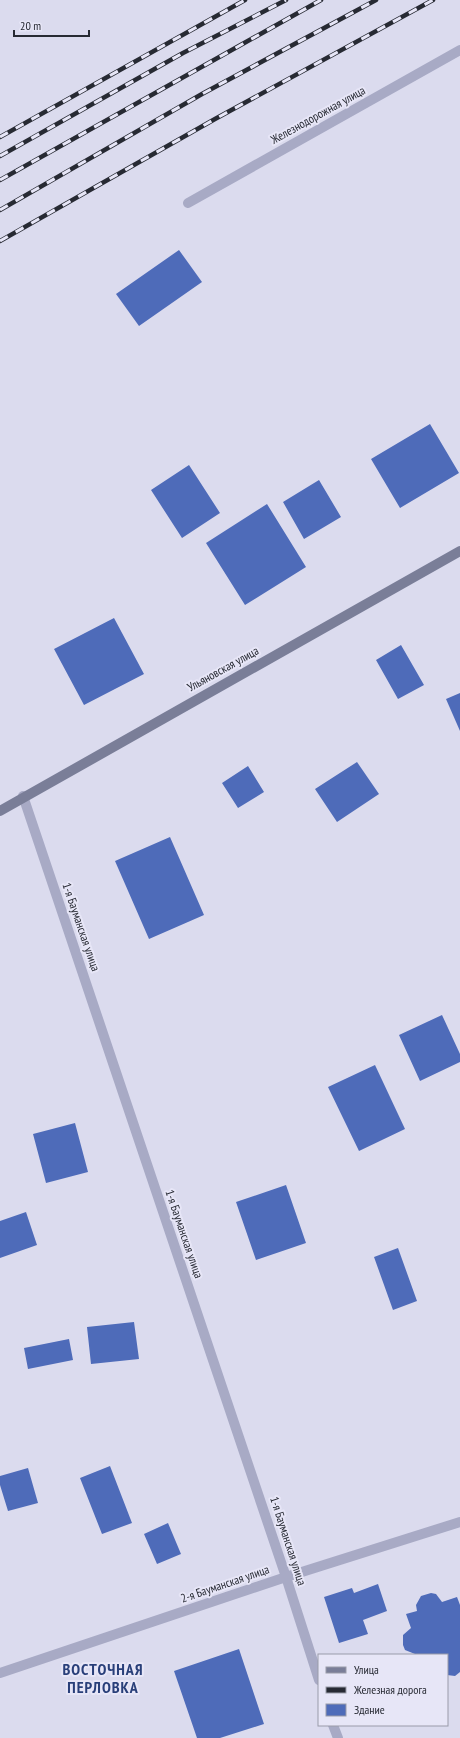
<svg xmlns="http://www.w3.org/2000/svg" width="460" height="1738" viewBox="0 0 460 1738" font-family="'PT Sans Narrow',sans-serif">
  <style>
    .building { fill: #4e6bb9 }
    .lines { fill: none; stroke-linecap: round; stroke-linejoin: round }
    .lane { stroke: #a8aac5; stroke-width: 10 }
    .street { stroke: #a8aac5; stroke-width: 10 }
    .secondary { stroke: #7a7e98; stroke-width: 10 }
    .rail-casing { stroke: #272a33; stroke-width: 4.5 }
    .rail { stroke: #e7e6f7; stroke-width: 3; stroke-dasharray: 9; stroke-linecap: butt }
    .labels { text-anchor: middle; stroke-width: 4; stroke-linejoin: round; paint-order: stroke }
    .street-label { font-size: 12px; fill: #272a33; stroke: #e7e6f7 }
    .district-label { font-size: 16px; font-weight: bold; letter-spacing: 1px; fill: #293f79; stroke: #e7e6f7 }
  </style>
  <rect width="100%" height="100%" fill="#dbdbee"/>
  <path class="building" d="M179,250L202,282L139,326L116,294Z
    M430,424L459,473L400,508L371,459Z
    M189,465L220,513L182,538L151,490Z
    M319,480L341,517L304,539L283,502Z
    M267,504L306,567L245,605L206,543Z
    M114,618L144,674L84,705L54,649Z
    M401,645L424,685L398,699L376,660Z
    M460,693V731L446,699Z
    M357,762L379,794L337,822L315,789Z
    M248,766L264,792L238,808L222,783Z
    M170,837L204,915L149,939L115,861Z
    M442,1015L460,1054V1062L420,1081L399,1035Z
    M375,1065L405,1129L359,1151L328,1087Z
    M75,1123L88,1172L46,1183L33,1134Z
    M286,1185L306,1243L256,1260L236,1202Z
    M26,1212L37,1245L0,1258V1221Z
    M398,1248L417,1301L393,1310L374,1257Z
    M134,1322L139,1359L91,1364L87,1327Z
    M69,1339L73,1360L28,1369L24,1348Z
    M110,1466L132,1523L102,1534L80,1478Z
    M28,1468L38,1503L8,1511L0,1485V1476Z
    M168,1523L181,1554L157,1564L144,1534Z
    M378,1584L387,1611L363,1620L368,1634L339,1643L324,1597L352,1588L354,1593Z
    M431,1593L436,1594L442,1602L457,1597L460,1605V1672L455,1676L447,1675V1655L415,1654L405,1650L403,1645V1635L411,1628L406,1614L417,1611L416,1605L421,1596Z
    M239,1649L264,1724L220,1738H197L174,1671Z"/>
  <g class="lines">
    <path class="lane" d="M188,203L460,50"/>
    <path class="street" d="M23,796L286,1577L319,1680
      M0,1673L286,1577L460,1522
      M333,1725L338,1738"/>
    <path class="secondary" d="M0,811L460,551"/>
    <g class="rail-casing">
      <path id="rail" d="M0,137L245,0
        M0,156L183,53L286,0
        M0,180L321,0
        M0,210L202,94L376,0
        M0,241L215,119L433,0"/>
    </g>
    <use href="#rail" class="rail"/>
  </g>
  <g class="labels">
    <g class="street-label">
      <text transform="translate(318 115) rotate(-29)" y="4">Железнодорожная улица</text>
      <text transform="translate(223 669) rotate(-29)" y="4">Ульяновская улица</text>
      <text transform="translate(81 927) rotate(71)" y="4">1-я Бауманская улица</text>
      <text transform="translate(184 1234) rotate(71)" y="4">1-я Бауманская улица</text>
      <text transform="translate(288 1541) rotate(72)" y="4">1-я Бауманская улица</text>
      <text transform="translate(225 1584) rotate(-19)" y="4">2-я Бауманская улица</text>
    </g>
    <g class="district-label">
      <text x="103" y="1675">ВОСТОЧНАЯ<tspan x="103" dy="18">ПЕРЛОВКА</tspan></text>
    </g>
  </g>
  <rect x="318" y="1654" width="130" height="72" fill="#e7e6f7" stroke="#9a9ba9"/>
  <rect x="326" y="1667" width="20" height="6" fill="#7a7e98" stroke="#9a9ba9"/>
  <text x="354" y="1674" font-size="12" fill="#272a33">Улица</text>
  <rect x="326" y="1687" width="20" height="6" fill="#272a33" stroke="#9a9ba9"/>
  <text x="354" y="1694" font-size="12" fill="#272a33">Железная дорога</text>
  <rect x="326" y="1704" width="20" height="12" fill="#4e6bb9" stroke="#9a9ba9"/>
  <text x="354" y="1714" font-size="12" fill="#272a33">Здание</text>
  <path d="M14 30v6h75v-6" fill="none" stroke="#272a33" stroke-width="2"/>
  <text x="20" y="30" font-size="12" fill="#272a33" stroke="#e7e6f7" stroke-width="3" paint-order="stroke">20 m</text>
</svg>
